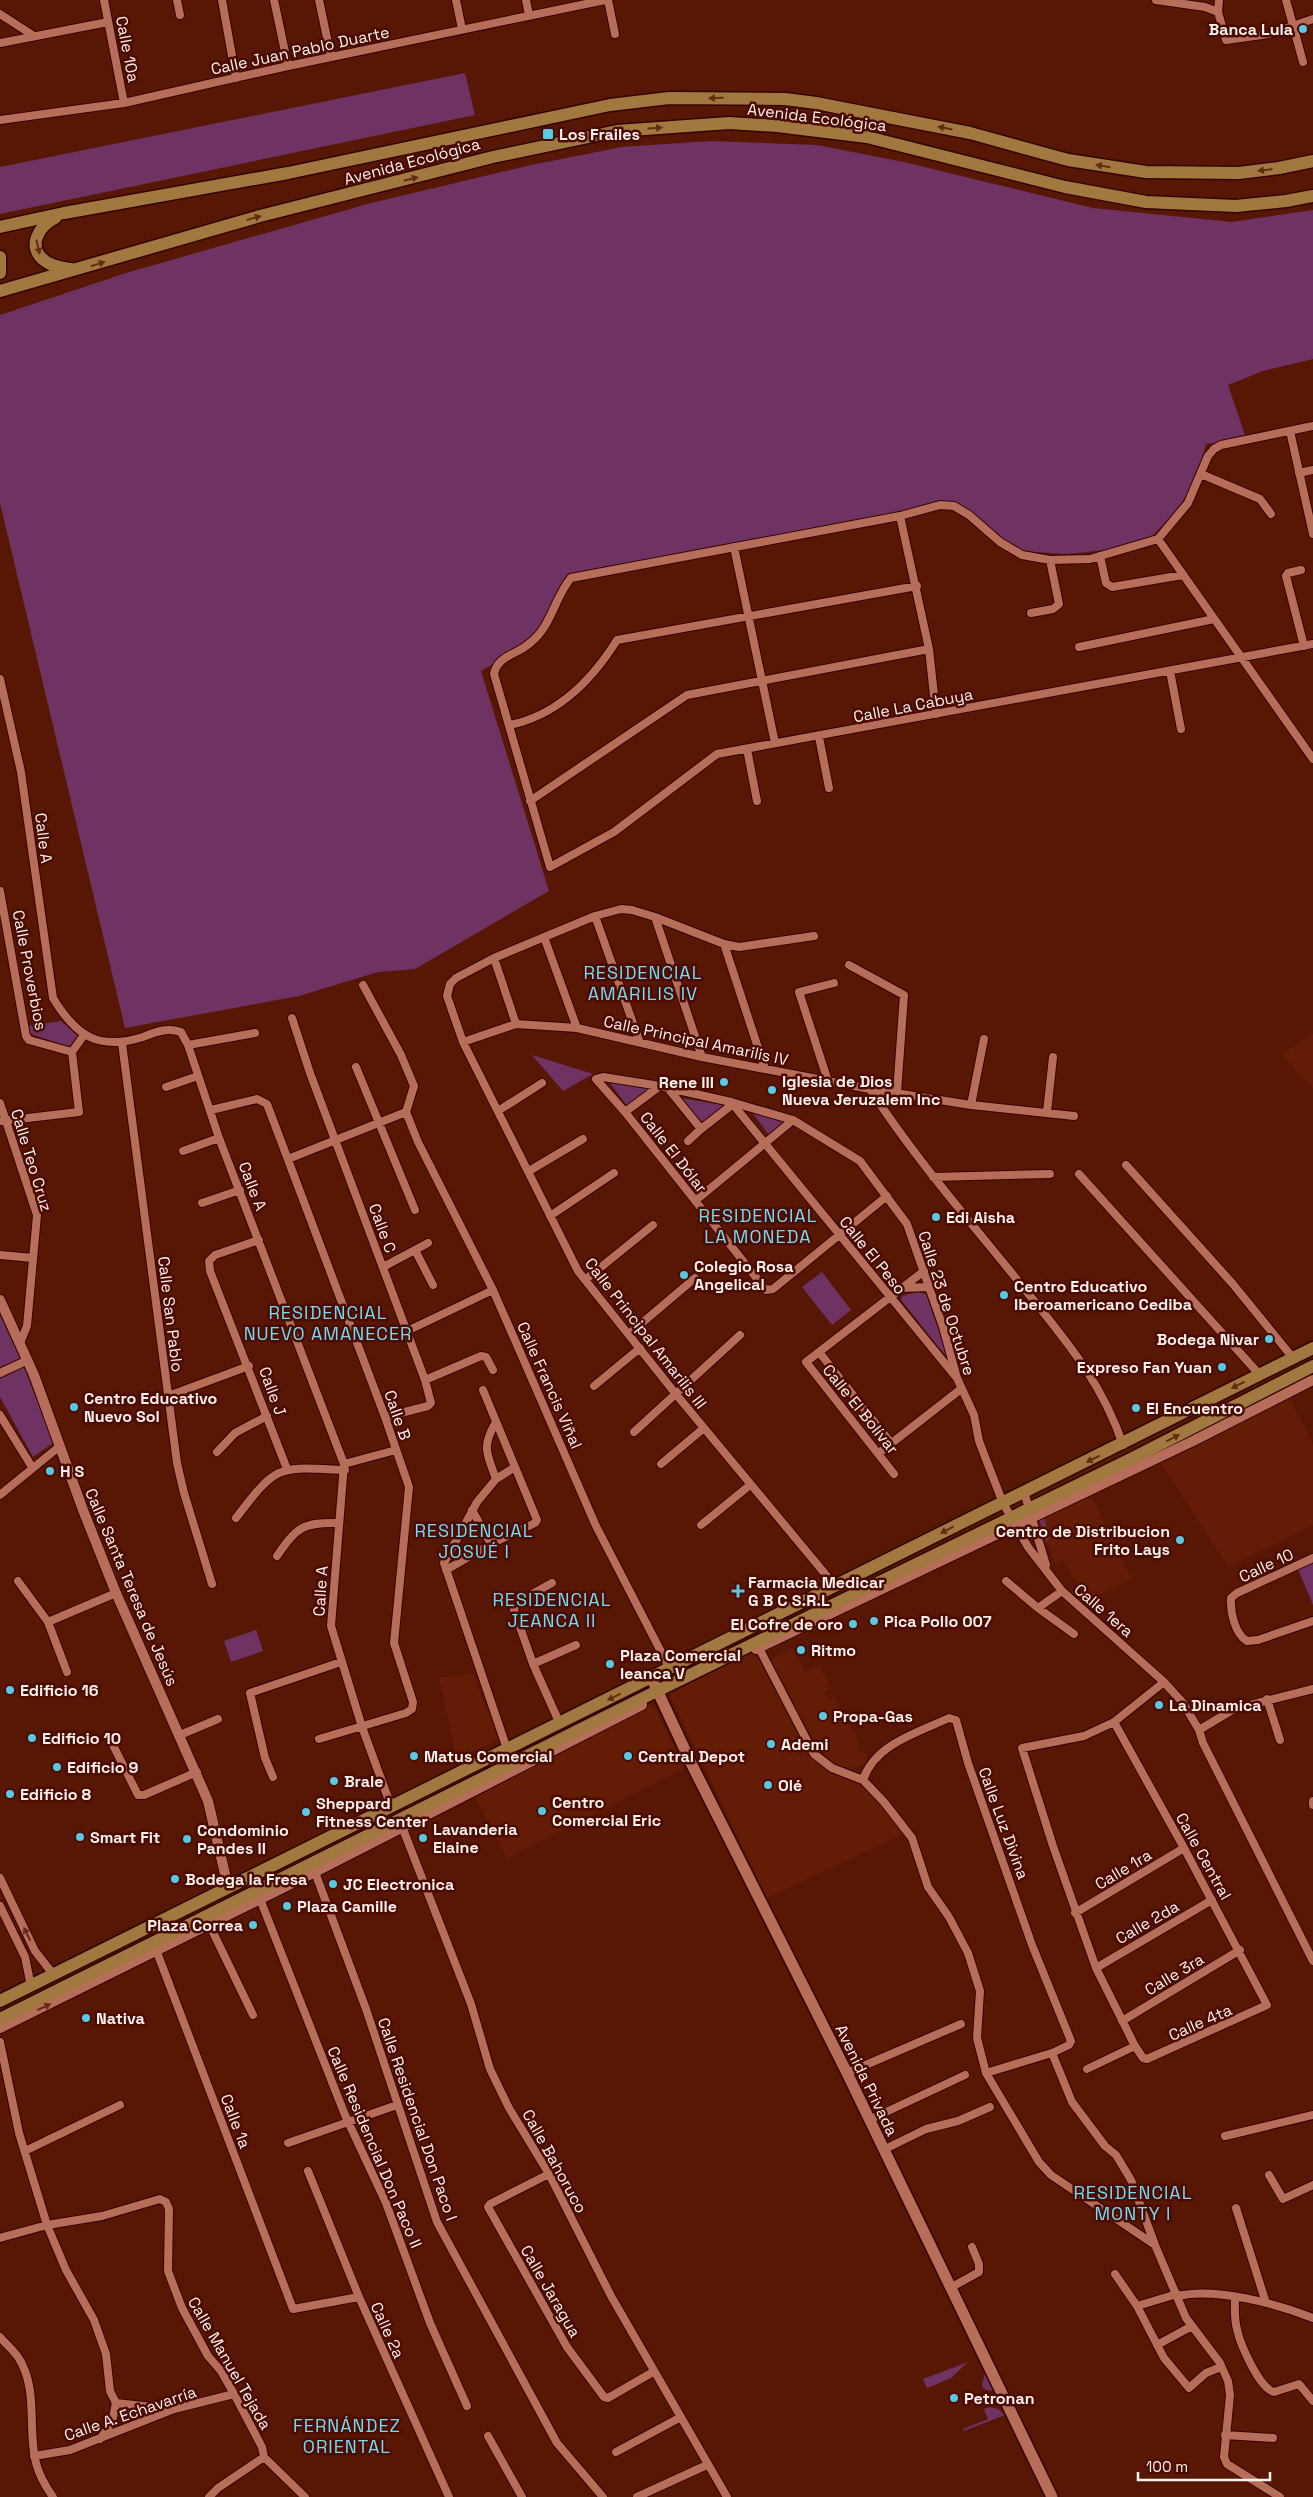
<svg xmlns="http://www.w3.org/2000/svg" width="1313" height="2497" viewBox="0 0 1313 2497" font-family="'Space Grotesk',sans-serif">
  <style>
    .built { fill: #651c07 }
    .green { fill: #6e3362 }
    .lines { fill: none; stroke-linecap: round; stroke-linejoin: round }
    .minor-casing { stroke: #340400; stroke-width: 10 }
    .tertiary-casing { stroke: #340400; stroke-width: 12 }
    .secondary-casing { stroke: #340400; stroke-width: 14 }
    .primary-casing { stroke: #340400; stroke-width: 15 }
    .minor { stroke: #b66d59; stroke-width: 8 }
    .tertiary { stroke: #b66d59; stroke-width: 10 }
    .secondary { stroke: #b66d59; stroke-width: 11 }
    .primary { stroke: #a17840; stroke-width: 12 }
    .oneway { fill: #662c13 }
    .oneway2 { fill: #6c281b }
    .poi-dot { fill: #58c9e3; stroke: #4c0b00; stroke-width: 2 }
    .labels { text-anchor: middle; stroke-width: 5; stroke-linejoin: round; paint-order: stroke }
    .poi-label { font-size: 16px; font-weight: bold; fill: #fbf2f0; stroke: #4c0b00; text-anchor: start }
    .street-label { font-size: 16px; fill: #fbf2f0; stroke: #4c0b00 }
    .neighbourhood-label { font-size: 18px; letter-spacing: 1px; fill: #76dbf4; stroke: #4c0b00 }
  </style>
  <rect width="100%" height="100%" fill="#581705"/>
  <path class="built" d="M1313,1033V1089L1282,1055Z
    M1290,1399L1313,1444V1525L1228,1567L1161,1463Z
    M1089,1492L1132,1579L1089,1600L1078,1590L1082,1587L1071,1574L1063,1560L1056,1564L1038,1522V1516Z
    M792,1648L806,1672L819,1665L831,1688L824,1692L829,1700L834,1697L856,1736L858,1745L856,1748L868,1755L863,1766L853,1768L840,1766L827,1757L814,1741L771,1660Z
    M752,1651L758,1659L809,1754L817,1762L857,1783L872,1794L905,1833L767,1898L671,1697V1691L675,1686Z
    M473,1673L498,1739L457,1760L439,1678Z
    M642,1704L651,1705L656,1709L684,1769L507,1858L469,1785Z"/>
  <path class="green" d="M465,73L475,115L0,214V167Z
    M710,141L817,145L904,162L1093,208L1232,222L1313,210V359L1263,371L1228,385L1246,438L1206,444L1196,479L1177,511L1151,537L1106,550L1067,554L1022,551L1008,543L955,503L569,575L544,626L522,647L481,671L549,891L415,969L378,972L299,996L125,1028L0,503V315L126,273L371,203L531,165L622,147Z
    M61,1021L78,1036L70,1047L31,1034L28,1026Z
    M532,1055L593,1074L563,1091Z
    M607,1079L652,1089L628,1107Z
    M680,1098L724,1105L701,1123Z
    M751,1111L787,1121L769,1135Z
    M822,1272L851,1310L832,1325L802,1287Z
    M917,1292L926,1294L949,1360L901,1300L902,1296Z
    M0,1315L20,1358L0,1367Z
    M24,1367L53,1443L33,1457L0,1397V1379Z
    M1044,1517L1049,1538L1046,1542L1039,1518Z
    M1313,1562V1605L1298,1569Z
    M256,1630L263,1651L231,1662L224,1641Z
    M968,2362L951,2378L927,2388L923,2379Z
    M985,2373L993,2391L986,2390L982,2386Z
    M990,2407L998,2409L1005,2415L964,2431L963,2429L988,2419L984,2409Z"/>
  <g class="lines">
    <g class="minor-casing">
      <path id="minor" d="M104,0L124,103
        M177,0L180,15
        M222,0L236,78
        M274,0L288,66
        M319,0L331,57
        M456,0L462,29
        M526,0L529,15
        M608,0L615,34
        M1156,0L1205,7L1218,12
        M1219,0L1218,12L1226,40L1269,34L1313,19
        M1286,0L1303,62
        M0,14L34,36
        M0,43L108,22
        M0,120L124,103L288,66L605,0
        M1313,426L1221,445L1214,449L1208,456L1188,503L1158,539L1090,559L1050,560L1022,555L1000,542L969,515L954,506L940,505L900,516L571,578C554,598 552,626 530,643C517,655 498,655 494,674L550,867L614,832L717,754L1313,644
        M1290,431L1313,534
        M1299,473L1313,470
        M1201,474L1260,499L1271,514
        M900,516L929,649L936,714
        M1158,539L1313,759
        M734,547L775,743
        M1100,556L1106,583L1112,587L1183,575
        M1301,570L1288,573L1286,576L1304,646
        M1031,613L1053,609L1059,604L1050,560
        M1079,647L1214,619
        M1170,671L1181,729
        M0,679L21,772L53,998C76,1036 98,1051 143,1037C156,1032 167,1027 181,1032L188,1045L219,1138L344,1464L331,1626L362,1727L391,1806
        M510,725C558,715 592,680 617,640L917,586
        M819,737L829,788
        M747,749L757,801
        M530,801L687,695L929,649
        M0,891L26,1036L29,1040L72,1052
        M595,916L640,1043
        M655,917L702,1057
        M814,936L739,947L724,944L655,917L632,910L621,909L595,916L494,958L456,978L450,984L447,996L463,1042L578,1271L675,1393L836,1587
        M544,937L577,1028
        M724,944L765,1069
        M494,958L516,1024
        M849,965L904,995L897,1093
        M363,985L401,1055L414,1086L406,1112
        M292,1018L310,1073L425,1380L431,1403L428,1406L385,1417
        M463,1042L516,1024L577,1028L702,1057L870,1089L971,1105L1074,1116
        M122,1043L177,1463L184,1493L212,1584
        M188,1045L255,1033
        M356,1067L415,1210
        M828,1081L799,992L834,983
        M166,1087L198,1076
        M667,1087L701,1129L733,1104
        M870,1089C914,1157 968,1219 1019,1282C1061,1335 1101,1379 1123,1445
        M731,1102L956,1377
        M0,1103L37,1215L27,1326L20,1343
        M971,1105L984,1039
        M211,1110L257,1099L267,1104L385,1417L409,1487L394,1643L413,1702L412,1709L406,1713L319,1739
        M498,1111L542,1083
        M406,1112L418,1142L493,1290L596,1526L670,1669
        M625,1112L660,1086
        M1047,1112L1053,1057
        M2,1121L79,1112L72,1052L84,1035
        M688,1141L701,1129
        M183,1151L219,1138
        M288,1159L406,1112
        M1126,1165L1232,1283L1293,1358
        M529,1171L583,1139
        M1079,1174L1259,1374
        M933,1177L1050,1174
        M887,1196L773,1289L766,1290L625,1112L596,1079L603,1077L660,1086L731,1102L793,1120L860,1161L907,1224L943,1327L957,1378L974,1415L979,1441L987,1462L1003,1503L1028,1547L1062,1591L1164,1682L1183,1703L1199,1730L1203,1743L1313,1961
        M695,1201L793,1120
        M202,1203L240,1190
        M550,1216L614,1173
        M259,1240L215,1255L209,1261L210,1271L287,1469
        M415,1250L433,1285
        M0,1255L33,1258
        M383,1267L428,1243
        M585,1280L653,1225
        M901,1288L929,1287
        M407,1331L493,1290
        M629,1334L695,1278
        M819,1352L891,1443
        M0,1373L28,1360
        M425,1380L481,1356L486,1357L493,1370
        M594,1386L640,1348
        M168,1396L249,1366
        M0,1415L32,1467
        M496,1422C481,1447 487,1454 496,1479
        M634,1432L740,1335
        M217,1452L235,1433L267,1416
        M879,1453L961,1389
        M344,1464L396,1450
        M661,1464L704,1428
        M894,1474L806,1362L924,1271
        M1024,1492L1046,1565
        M0,1495L60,1446
        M472,1510L491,1544
        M236,1518C278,1463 277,1467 345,1470
        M701,1525L750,1485
        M277,1556C297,1527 303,1522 338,1523
        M1313,1558L1237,1593L1231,1598C1230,1612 1235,1634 1247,1641L1258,1640L1313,1621
        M446,1570L491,1544L535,1523L537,1520L483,1390
        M18,1581L48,1622L67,1672
        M1006,1581L1038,1608
        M552,1583L516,1603L514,1610L533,1664L560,1724
        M1062,1591L1038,1608L1074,1634
        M48,1622L116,1593
        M759,1648L814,1754L832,1768L863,1780L884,1802L912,1838L928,1887L949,1917L968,1953L980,1991L977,2038L986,2073L1039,2162L1051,2175L1155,2245
        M533,1664L576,1645
        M1267,1699L1280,1740
        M1114,1722L1184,1848L1267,2005L1147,2059L1143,2058L1135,2046L1096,1968L1053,1846L1022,1748L1084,1736L1114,1722L1164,1682
        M1199,1730L1234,1709L1313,1689
        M180,1735L218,1719
        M109,1737L138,1795H144L197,1772
        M507,1749L444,1563L477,1502L496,1479L515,1467
        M273,1777L265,1758L250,1693L341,1662
        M863,1780C875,1744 917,1733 949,1718L956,1720L968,1763L1032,1945L1071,2041L1069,2045L1052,2053L986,2073
        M1313,1801V1805
        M401,1824L471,2004L490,2069L509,2108L549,2174L611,2296L727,2497
        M313,1867L366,2009L437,2222L557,2443L603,2497
        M0,1878L35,1951L53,1974
        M260,1899L345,2115L386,2203L430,2323L467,2406
        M0,1906L25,1957L31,1986
        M1075,1913L1184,1848
        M209,1924L253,2015
        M155,1947L293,2309L359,2297
        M1096,1968L1212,1900
        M1122,2021L1240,1950
        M0,2042L19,2133L47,2225L66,2270L94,2320L106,2354L110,2391L116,2403L112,2422L100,2439
        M1052,2053L1072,2102L1105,2146L1116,2155L1131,2180L1155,2245L1186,2318L1220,2363L1228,2381L1230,2395L1224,2457L1227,2464L1280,2497
        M1087,2069L1135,2046
        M847,2073L961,2024
        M869,2120L965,2075
        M1225,2136L1313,2115
        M288,2143L397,2105
        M883,2150L926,2129L958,2121L990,2107
        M25,2151L120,2105
        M308,2171L359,2297L449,2497
        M549,2174L490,2204L488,2207L567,2347L604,2397L608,2398L653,2372
        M1269,2175L1283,2199L1313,2185
        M1236,2208L1266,2303
        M0,2238L47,2225L102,2216L160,2199L166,2202L169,2209L168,2271L182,2308L208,2356L221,2371L234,2394L262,2447L264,2457L305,2497
        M1115,2274L1137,2306
        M950,2288L979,2272V2264L972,2247
        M1177,2294L1137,2306L1164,2358L1189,2388L1206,2373L1221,2367
        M1178,2296C1215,2287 1278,2304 1313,2318
        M1235,2298C1235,2308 1234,2319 1237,2329C1240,2344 1259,2388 1274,2392L1299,2384L1313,2401
        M0,2337C6,2344 13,2350 18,2357C39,2389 27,2428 36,2463C39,2475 46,2487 53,2497
        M1157,2345L1192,2326
        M116,2403L171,2409
        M1225,2435L1273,2438
        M488,2436L522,2497
        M616,2452L681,2417
        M34,2456L70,2450L174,2409L234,2394
        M209,2497L218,2488L264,2457
        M637,2497L707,2465"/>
    </g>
    <g class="tertiary-casing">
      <path id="tertiary" d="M0,1300L34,1375L83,1510L116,1593L208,1801L228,1887
        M756,1649L1193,1441L1313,1380
        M0,2028L315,1872L642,1705"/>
    </g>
    <g class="secondary-casing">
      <path id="secondary" d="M651,1677L692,1765L847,2073L1052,2497"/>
    </g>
    <g class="primary-casing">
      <path id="primary" d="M55,218C39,226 26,247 45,261C53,267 63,268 71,269
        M0,227L64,213L288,173L610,105L669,98L785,99L816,103L970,133L1068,160L1146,172L1239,173L1279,168L1313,161
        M0,257V273
        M0,291L260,216L493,157L617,131L729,123L777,126L867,137L1065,187L1146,202L1236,206L1286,201L1313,196
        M0,2001L1313,1348
        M0,2019L657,1691L1131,1459L1313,1366"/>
    </g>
    <use href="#minor" class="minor"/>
    <use href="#tertiary" class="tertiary"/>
    <use href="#secondary" class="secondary"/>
    <use href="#primary" class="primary"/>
  </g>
  <defs><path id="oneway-solid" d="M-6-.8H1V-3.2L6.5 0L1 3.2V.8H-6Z" transform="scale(1.25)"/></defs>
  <g class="oneway">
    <use href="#oneway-solid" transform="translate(716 98) rotate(179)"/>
    <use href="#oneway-solid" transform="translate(655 128) rotate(-4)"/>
    <use href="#oneway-solid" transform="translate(945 128) rotate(-169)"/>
    <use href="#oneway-solid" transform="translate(1103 166) rotate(-171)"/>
    <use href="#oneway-solid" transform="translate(1265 170) rotate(173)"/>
    <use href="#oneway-solid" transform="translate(411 179) rotate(-14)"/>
    <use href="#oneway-solid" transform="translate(254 218) rotate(-16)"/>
    <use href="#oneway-solid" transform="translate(38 247) rotate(77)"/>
    <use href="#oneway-solid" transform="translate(98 264) rotate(-17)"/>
    <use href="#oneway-solid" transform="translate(1238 1385) rotate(153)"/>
    <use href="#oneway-solid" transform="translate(1173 1438) rotate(-27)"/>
    <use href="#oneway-solid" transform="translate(1093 1459) rotate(154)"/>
    <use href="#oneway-solid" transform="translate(947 1530) rotate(152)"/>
    <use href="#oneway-solid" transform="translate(614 1697) rotate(154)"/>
  </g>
  <g class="oneway2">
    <use href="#oneway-solid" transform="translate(27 1934) rotate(-116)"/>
    <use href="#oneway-solid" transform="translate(44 2007) rotate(-25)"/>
  </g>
  <g class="poi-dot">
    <circle cx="1303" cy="29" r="5"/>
    <rect x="542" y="128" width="12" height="12" rx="2.5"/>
    <circle cx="724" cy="1082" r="5"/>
    <circle cx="772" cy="1090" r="5"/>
    <circle cx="936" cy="1217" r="5"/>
    <circle cx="684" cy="1275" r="5"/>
    <circle cx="1004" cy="1295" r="5"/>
    <circle cx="1269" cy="1339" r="5"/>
    <circle cx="1222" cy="1367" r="5"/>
    <circle cx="74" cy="1407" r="5"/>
    <circle cx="1136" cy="1408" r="5"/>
    <circle cx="50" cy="1471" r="5"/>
    <circle cx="1180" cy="1540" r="5"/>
    <path d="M735.5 1583.5h5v5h5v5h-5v5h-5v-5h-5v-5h5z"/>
    <circle cx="874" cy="1621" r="5"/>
    <circle cx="853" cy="1624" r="5"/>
    <circle cx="801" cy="1650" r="5"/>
    <circle cx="610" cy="1664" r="5"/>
    <circle cx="10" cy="1690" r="5"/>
    <circle cx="1159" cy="1705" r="5"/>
    <circle cx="823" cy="1716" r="5"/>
    <circle cx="32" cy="1738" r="5"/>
    <circle cx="771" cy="1744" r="5"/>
    <circle cx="414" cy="1756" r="5"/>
    <circle cx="628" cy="1756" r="5"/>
    <circle cx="57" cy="1767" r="5"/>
    <circle cx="334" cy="1781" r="5"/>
    <circle cx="768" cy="1785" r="5"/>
    <circle cx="10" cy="1794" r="5"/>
    <circle cx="542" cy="1811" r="5"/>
    <circle cx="306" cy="1812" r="5"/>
    <circle cx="80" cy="1837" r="5"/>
    <circle cx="423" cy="1838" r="5"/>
    <circle cx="187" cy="1839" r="5"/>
    <circle cx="175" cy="1879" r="5"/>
    <circle cx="333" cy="1884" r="5"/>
    <circle cx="287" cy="1906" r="5"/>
    <circle cx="253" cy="1925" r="5"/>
    <circle cx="86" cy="2018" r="5"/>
    <circle cx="954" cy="2398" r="5"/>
  </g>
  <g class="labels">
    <g class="poi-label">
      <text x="1293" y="35" text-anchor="end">Banca Lula</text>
      <text x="559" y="140">Los Frailes</text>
      <text x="782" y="1087">Iglesia de Dios<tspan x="782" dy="18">Nueva Jeruzalem Inc</tspan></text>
      <text x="714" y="1088" text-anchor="end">Rene III</text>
      <text x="946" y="1223">Edi Aisha</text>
      <text x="694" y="1272">Colegio Rosa<tspan x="694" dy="18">Angelical</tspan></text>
      <text x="1014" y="1292">Centro Educativo<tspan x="1014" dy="18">Iberoamericano Cediba</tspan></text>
      <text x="1259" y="1345" text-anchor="end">Bodega Nivar</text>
      <text x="1212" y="1373" text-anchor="end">Expreso Fan Yuan</text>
      <text x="84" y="1404">Centro Educativo<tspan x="84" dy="18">Nuevo Sol</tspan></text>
      <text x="1146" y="1414">El Encuentro</text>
      <text x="60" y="1477">H S</text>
      <text x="1170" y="1537" text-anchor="end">Centro de Distribucion<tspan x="1170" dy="18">Frito Lays</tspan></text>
      <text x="748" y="1588">Farmacia Medicar<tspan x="748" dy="18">G B C S.R.L</tspan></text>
      <text x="884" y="1627">Pica Pollo 007</text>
      <text x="843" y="1630" text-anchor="end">El Cofre de oro</text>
      <text x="811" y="1656">Ritmo</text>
      <text x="620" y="1661">Plaza Comercial<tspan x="620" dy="18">Ieanca V</tspan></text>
      <text x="20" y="1696">Edificio 16</text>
      <text x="1169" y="1711">La Dinamica</text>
      <text x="833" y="1722">Propa-Gas</text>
      <text x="42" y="1744">Edificio 10</text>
      <text x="781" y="1750">Ademi</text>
      <text x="424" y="1762">Matus Comercial</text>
      <text x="638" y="1762">Central Depot</text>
      <text x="67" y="1773">Edificio 9</text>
      <text x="344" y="1787">Brale</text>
      <text x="778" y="1791">Olé</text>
      <text x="20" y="1800">Edificio 8</text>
      <text x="552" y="1808">Centro<tspan x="552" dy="18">Comercial Eric</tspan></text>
      <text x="316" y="1809">Sheppard<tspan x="316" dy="18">Fitness Center</tspan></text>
      <text x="433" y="1835">Lavanderia<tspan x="433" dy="18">Elaine</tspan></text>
      <text x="197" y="1836">Condominio<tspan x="197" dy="18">Pandes II</tspan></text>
      <text x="90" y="1843">Smart Fit</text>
      <text x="185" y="1885">Bodega la Fresa</text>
      <text x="343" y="1890">JC Electronica</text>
      <text x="297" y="1912">Plaza Camille</text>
      <text x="243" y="1931" text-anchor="end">Plaza Correa</text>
      <text x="96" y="2024">Nativa</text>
      <text x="964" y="2404">Petronan</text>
    </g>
    <g class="street-label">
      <text transform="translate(128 49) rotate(79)" y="6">Calle 10a</text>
      <text transform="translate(300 50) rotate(-12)" y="6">Calle Juan Pablo Duarte</text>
      <text transform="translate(817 117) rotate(7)" y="6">Avenida Ecológica</text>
      <text transform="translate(412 161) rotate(-15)" y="6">Avenida Ecológica</text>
      <text transform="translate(913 705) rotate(-11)" y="6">Calle La Cabuya</text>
      <text transform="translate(44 838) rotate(83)" y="6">Calle A</text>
      <text transform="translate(30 970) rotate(79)" y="6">Calle Proverbios</text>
      <text transform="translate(696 1040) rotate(12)" y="6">Calle Principal Amarilis IV</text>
      <text transform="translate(674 1152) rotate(52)" y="6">Calle El Dólar</text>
      <text transform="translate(32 1160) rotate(73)" y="6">Calle Teo Cruz</text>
      <text transform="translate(253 1186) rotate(69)" y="6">Calle A</text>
      <text transform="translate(383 1228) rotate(70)" y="6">Calle C</text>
      <text transform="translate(873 1255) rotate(51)" y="6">Calle El Peso</text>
      <text transform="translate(947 1303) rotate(72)" y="6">Calle 23 de Octubre</text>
      <text transform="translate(171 1314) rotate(83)" y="6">Calle San Pablo</text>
      <text transform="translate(646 1333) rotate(52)" y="6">Calle Principal Amarilis III</text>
      <text transform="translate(550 1385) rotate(66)" y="6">Calle Francis Viñal</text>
      <text transform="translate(273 1391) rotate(70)" y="6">Calle J</text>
      <text transform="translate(861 1409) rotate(51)" y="6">Calle El Bolívar</text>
      <text transform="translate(398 1415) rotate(71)" y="6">Calle B</text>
      <text transform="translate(1266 1565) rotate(-25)" y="6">Calle 10</text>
      <text transform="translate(132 1587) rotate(67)" y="6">Calle Santa Teresa de Jesús</text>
      <text transform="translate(320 1591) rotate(-86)" y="6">Calle A</text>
      <text transform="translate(1104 1610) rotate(41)" y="6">Calle 1era</text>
      <text transform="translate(1004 1823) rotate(70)" y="6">Calle Luz Divina</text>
      <text transform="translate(1204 1856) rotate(61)" y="6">Calle Central</text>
      <text transform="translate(1123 1869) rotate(-31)" y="6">Calle 1ra</text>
      <text transform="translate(1147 1922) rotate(-30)" y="6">Calle 2da</text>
      <text transform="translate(1174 1974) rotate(-31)" y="6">Calle 3ra</text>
      <text transform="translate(1200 2022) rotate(-24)" y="6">Calle 4ta</text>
      <text transform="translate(867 2080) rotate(64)" y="6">Avenida Privada</text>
      <text transform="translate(418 2119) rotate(71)" y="6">Calle Residencial Don Paco I</text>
      <text transform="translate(236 2121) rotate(69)" y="6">Calle 1a</text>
      <text transform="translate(375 2147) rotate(67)" y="6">Calle Residencial Don Paco II</text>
      <text transform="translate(555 2161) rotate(61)" y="6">Calle Bahoruco</text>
      <text transform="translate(551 2291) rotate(60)" y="6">Calle Jaragua</text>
      <text transform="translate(388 2330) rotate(66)" y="6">Calle 2a</text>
      <text transform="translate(230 2363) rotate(60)" y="6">Calle Manuel Tejada</text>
      <text transform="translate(130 2413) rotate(-19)" y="6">Calle A. Echavarría</text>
    </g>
    <g class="neighbourhood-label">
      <text x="643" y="979">RESIDENCIAL<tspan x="643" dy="21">AMARILIS IV</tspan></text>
      <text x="758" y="1222">RESIDENCIAL<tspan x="758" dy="21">LA MONEDA</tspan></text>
      <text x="328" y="1319">RESIDENCIAL<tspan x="328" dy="21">NUEVO AMANECER</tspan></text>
      <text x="474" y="1537">RESIDENCIAL<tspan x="474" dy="21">JOSUÉ I</tspan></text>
      <text x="552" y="1606">RESIDENCIAL<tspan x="552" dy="21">JEANCA II</tspan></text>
      <text x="1133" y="2199">RESIDENCIAL<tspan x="1133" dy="21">MONTY I</tspan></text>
      <text x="347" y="2432">FERNÁNDEZ<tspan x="347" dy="21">ORIENTAL</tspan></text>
    </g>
  </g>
  <path d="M1138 2472v8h132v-8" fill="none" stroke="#fbf2f0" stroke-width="2.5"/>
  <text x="1146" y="2472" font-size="15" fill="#fbf2f0" stroke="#4c0b00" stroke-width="4" paint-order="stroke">100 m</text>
</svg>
